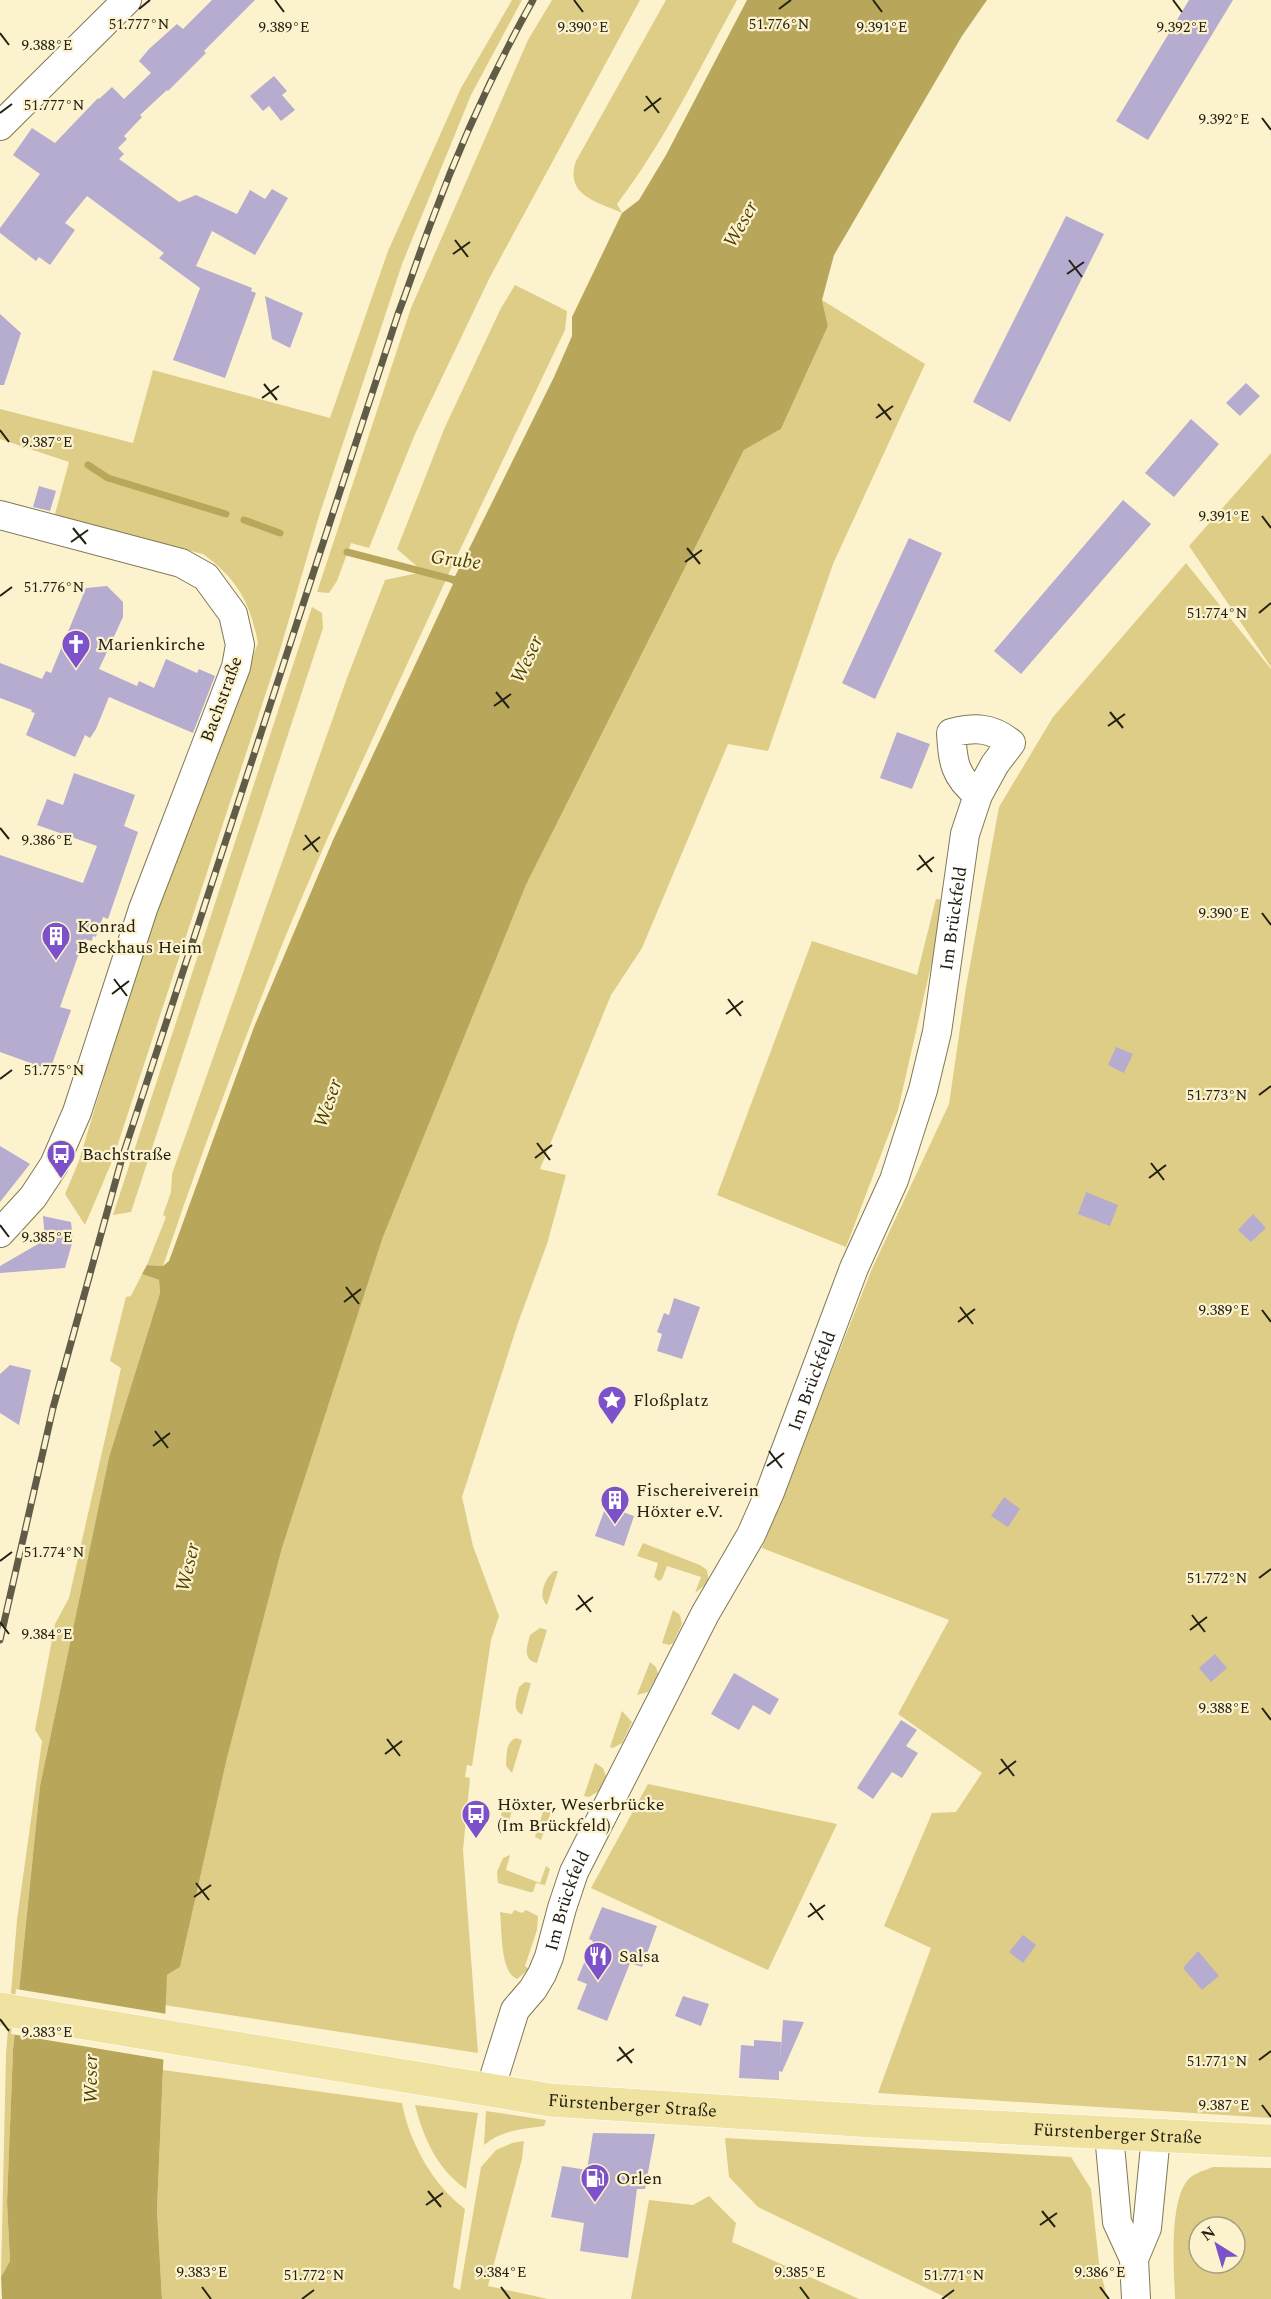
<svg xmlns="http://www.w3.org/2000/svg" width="1271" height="2299" viewBox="0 0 1271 2299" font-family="Spectral,serif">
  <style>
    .green { fill: #ddcd86; fill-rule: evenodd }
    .water { fill: #b8a75b }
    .pier { fill: #fcf3ce }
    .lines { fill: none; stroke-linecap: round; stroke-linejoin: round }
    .stream { stroke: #b8a75b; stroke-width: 7 }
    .building { fill: #b5accf }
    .minor-casing { stroke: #807856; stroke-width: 30 }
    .major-casing { stroke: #fff; stroke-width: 34 }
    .minor { stroke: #fff; stroke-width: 28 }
    .major { stroke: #f0e2a1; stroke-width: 33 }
    .rail-casing { stroke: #615c48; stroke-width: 7 }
    .rail { stroke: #fcf3ce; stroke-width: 4.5; stroke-dasharray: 14; stroke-linecap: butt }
    .ticks { fill: none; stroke: #242113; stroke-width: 2 }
    .labels { text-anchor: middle; stroke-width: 4.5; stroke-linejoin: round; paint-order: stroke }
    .poi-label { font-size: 18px; fill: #242113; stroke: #fcf3ce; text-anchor: start }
    .street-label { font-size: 18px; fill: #242113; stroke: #fcf3ce }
    .water-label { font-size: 20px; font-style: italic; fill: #4b3e00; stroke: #fcf3ce }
    .ticks-label { font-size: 15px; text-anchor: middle; fill: #242113; stroke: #fcf3ce; stroke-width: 4.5; stroke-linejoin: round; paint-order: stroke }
  </style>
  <rect width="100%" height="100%" fill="#fcf3ce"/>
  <path class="green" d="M512,0H522L471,95L402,264L319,516L280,650L113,1159L85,1225L65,1194L79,1161L142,951L258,643C250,602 237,579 203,554L54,518L69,462L0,439V409L133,443L153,370L330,418L388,251L461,88Z
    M552,0H640L490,277L415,434L369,548L351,543L337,581L329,593L317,592L411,308L528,40Z
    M666,0H737C699,69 665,141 617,204L622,213C598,202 564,196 576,161Z
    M515,285L567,311L565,330L447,577L420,569L397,549L445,427L501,308Z
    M822,300L925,364L833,564L768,751L728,744L642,948L611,995L540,1169L566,1175L547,1244L518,1323L462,1497L473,1546L499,1616L491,1640L472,1766L467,1765L465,1777L470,1778L463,1850L478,2053L164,2005L167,1975L180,1967L227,1758L282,1548L383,1237L526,885L744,450L781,429L828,326Z
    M1271,453V667L1189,546Z
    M1186,563L1271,669V2118L878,2093L931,1948L884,1926L932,1813L956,1812L982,1773L898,1714L949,1620L762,1548L871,1271L949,1104L966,987L999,807L1053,717Z
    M418,573L446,580C386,711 323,841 270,975C232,1071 196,1168 163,1266L147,1265L166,1217L163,1215L171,1192L172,1174L347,678L385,580Z
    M312,607L322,613L323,628L131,1212L113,1215Z
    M936,899L946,900L898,1110L846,1247L717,1195L812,941L917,975Z
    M142,1274L159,1280L160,1293L109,1457L40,1786L13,2050L7,2202L10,2261L1,2277L6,2054L17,1920L42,1741L35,1730L55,1624L69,1598L121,1368L110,1361L126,1297L131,1296Z
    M643,1543L700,1565L707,1570L709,1582L695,1593L701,1577L667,1566L662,1579L659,1581L654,1577L658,1563L637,1556Z
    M554,1571H558L547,1605C537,1597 545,1578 554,1571Z
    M673,1610L680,1615L682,1624L673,1643L669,1645L662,1643Z
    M540,1628L547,1630L537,1663C522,1659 527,1647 530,1635Z
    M650,1662L656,1667L658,1674L648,1692L637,1695Z
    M525,1682L531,1683L522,1715C511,1709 517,1697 519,1687Z
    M622,1711L632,1722L622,1743L613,1748L610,1747Z
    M516,1738L522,1740L512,1773L506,1766C507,1756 505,1742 516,1738Z
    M595,1763L603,1768L606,1776L599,1791L589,1797L584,1796Z
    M648,1784L837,1824L768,1970L591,1888Z
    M508,1797L515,1798L507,1830L500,1824L503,1801Z
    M544,1809L551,1812L541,1840L535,1837Z
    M510,1855L506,1870L540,1883L546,1866L550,1869L545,1885L536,1883L533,1892H530L498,1883L497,1872L503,1858Z
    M514,1910L522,1913L526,1910L538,1916L537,1930L525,1966L529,1969L517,1979C500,1973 502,1929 500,1912L512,1914Z
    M163,2070L402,2103C409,2142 433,2185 465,2209L453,2287L460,2290L481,2167L496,2150L512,2143L524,2141L522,2159L488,2286L548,2299H162L157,2210Z
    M415,2105L478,2113L466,2189C437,2169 424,2139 415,2105Z
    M486,2111L546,2120L544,2126C522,2129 502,2130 484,2145Z
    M725,2138L1071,2157L1091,2189L1099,2263L1107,2299H949L758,2207L729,2177Z
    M1213,2167L1271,2168V2299H1175C1174,2270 1168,2195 1191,2177C1197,2172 1206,2170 1213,2167ZM1199,2227H1235V2263H1199Z
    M709,2196L736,2223L732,2242L859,2299H631L649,2200L693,2205Z"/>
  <path class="water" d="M747,0H987L962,36L834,255L822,300L828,326L781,429L744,450L526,885L383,1237L282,1548L227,1758L180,1967L167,1975L157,2210L162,2299H2L1,2277L10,2261L7,2202L13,2050L40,1786L109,1457L160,1293L159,1280L142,1274L147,1265L163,1266L169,1261L254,1027L333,840L453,584L446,580L447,577L455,576L463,561L554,377L572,336V317L622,213L639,200L666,155Z"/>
  <path class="pier" d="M16,1989L167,2014L166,2060L11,2034Z"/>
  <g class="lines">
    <path class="stream" d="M88,465L108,478L226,514
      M244,520L280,533
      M347,552L455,580"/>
  </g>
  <path class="building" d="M212,0H255L204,51L206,53L168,91L167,90L140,115L142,117L124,136L127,139L118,148L124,154L119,159L179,202L196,195L237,214L250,190L265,199L272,189L288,198L255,255L212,231L196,266L252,288L251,291L256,293L225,378L173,360L200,288L159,258L164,253L87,196L65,223L75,230L50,265L39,257L36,261L0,233V228L40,174L13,155L32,128L55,143L98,98L99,99L112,87L124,99L151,73L139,61L149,49L177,24L183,29Z
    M1189,0H1233L1148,140L1116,121Z
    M274,76L287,91L282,95L295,110L281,121L269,106L263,111L250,96Z
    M1066,216L1104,234L1010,422L973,402Z
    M265,296L303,313L290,348L272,339Z
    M0,314L21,333L4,385H0Z
    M1246,383L1260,396L1240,416L1226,403Z
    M1191,419L1219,444L1174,497L1145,473Z
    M39,486L56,491L50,511L33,507Z
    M1123,500L1151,524L1021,674L994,651Z
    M909,538L942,553L875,699L842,683Z
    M107,586L123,602V617L99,669L137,686L139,681L154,688L166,659L197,673L199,669L215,676L193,733L109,697L96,729L90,738L85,735L75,757L26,735L35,713L31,712L32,710L0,698V663L42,679L46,671L51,673L86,588Z
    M897,732L930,744L912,789L880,778Z
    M74,773L135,795L124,826L138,832L108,919L103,917L96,937L93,936L92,941L84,939L60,1007L71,1010L50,1070L0,1052V855L83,883L97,846L37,825L47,799L63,805Z
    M1116,1047L1133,1054L1124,1073L1108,1065Z
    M0,1146L30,1164L0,1202Z
    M1086,1192L1118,1205L1110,1226L1078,1214Z
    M1253,1214L1266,1228L1251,1242L1238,1230Z
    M43,1216L71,1222L73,1240L65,1268L0,1273V1266L45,1240Z
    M674,1298L700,1307L682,1359L657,1351L662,1334L657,1332L664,1313L669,1315Z
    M10,1365L31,1370L19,1425L0,1413V1374Z
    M1004,1497L1020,1509L1008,1527L991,1516Z
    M606,1506L634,1516L624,1546L595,1536Z
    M1215,1654L1227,1668L1211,1682L1199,1668Z
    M734,1673L779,1699L770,1715L753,1705L739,1730L711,1714Z
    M901,1720L917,1730L906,1746L918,1753L902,1778L892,1772L873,1799L857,1788Z
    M602,1907L657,1926L642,1967L630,1963L607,2021L577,2009L587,1984L577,1980L593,1941L589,1939Z
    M1023,1935L1036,1945L1023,1963L1009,1952Z
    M1198,1951L1219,1976L1202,1990L1183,1968Z
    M683,1996L709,2004L701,2026L675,2016Z
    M783,2020L804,2022L782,2072L779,2071V2080L739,2078L741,2045L754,2046V2040L781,2042L780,2061Z
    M593,2133L655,2134L645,2189H637L628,2258L580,2251L584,2223L551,2217L562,2166L587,2170Z"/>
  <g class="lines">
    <g class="minor-casing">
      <g id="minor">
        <path d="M0,126L127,0"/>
        <path d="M0,515L181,563L206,577L233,614L240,645L236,667L143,909L77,1112L54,1165L33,1197L0,1233"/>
        <path id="s1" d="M493,2090L495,2074L515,2010L533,1989L542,1974L549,1957L562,1908L574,1872L705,1614L751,1535L770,1492L854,1268L894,1180L923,1090L937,1032L965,834L978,795L995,764L1011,743C991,727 975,727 951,733C953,762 954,776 978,795"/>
        <path d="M1109,2134L1117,2222L1134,2259"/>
        <path d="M1136,2299L1134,2259L1147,2228L1156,2136"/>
      </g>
    </g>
    <g class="major-casing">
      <g id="major">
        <path id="s2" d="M0,2009L550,2100L872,2121L1271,2141"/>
      </g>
    </g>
    <use href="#minor" class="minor"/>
    <use href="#major" class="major"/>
    <g class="rail-casing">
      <path id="rail" d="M0,1640L53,1408L122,1158L398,314C410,283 420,251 432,220C459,147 495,68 533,0"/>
    </g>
    <use href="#rail" class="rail"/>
  </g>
  <path class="ticks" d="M275,0L284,12M574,0L583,12M873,0L882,12M1173,0L1182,12M139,9L150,0M779,9L791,0M0,33L9,45M646,96L659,113M644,111L661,98M0,113L12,104M1262,118L1271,130M455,240L468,257M453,254L470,242M1069,260L1082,277M1067,274L1084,262M264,384L277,400M262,398L279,386M878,404L891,420M876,418L893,406M0,430L9,442M1262,516L1271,528M73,528L86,544M71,542L88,530M687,548L700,564M685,562L702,550M0,596L12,587M1259,613L1271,603M496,692L509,708M494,706L511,694M1110,712L1123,728M1108,726L1125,714M0,828L9,839M305,835L318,852M303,850L320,837M919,855L932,872M917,870L934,857M1262,913L1271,925M114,979L127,996M112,994L129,981M728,999L741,1016M726,1014L743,1001M0,1079L12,1070M1259,1095L1271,1086M537,1143L550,1160M535,1158L552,1145M1151,1163L1164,1180M1149,1178L1166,1165M0,1225L9,1237M346,1287L359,1304M344,1302L361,1289M960,1307L973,1324M1262,1310L1271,1322M958,1322L975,1309M155,1431L168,1448M153,1446L170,1433M769,1451L782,1468M767,1466L784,1453M0,1561L12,1552M1259,1578L1271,1569M578,1595L591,1612M576,1610L593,1597M1192,1615L1205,1632M0,1622L9,1634M1190,1630L1207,1617M1262,1708L1271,1720M387,1739L400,1756M385,1754L402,1741M1001,1759L1014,1776M999,1774L1016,1761M196,1883L209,1900M194,1897L211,1885M810,1903L823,1920M808,1917L825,1905M0,2019L9,2031M619,2047L632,2063M1259,2060L1271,2051M617,2061L634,2049M1262,2105L1271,2117M428,2191L441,2207M426,2205L443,2193M1042,2211L1055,2227M1040,2225L1057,2213M202,2287L211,2299M501,2287L510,2299M800,2287L809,2299M1100,2287L1109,2299M302,2299L314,2290M942,2299L954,2290"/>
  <defs>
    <g id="church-pin" transform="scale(1.5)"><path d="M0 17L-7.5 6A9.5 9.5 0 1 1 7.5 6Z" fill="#7d51ca" stroke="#fcf3ce"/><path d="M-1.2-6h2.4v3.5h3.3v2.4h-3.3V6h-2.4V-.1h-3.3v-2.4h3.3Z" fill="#fff"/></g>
    <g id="building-pin" transform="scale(1.5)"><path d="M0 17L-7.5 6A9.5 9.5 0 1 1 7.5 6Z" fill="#7d51ca" stroke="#fcf3ce"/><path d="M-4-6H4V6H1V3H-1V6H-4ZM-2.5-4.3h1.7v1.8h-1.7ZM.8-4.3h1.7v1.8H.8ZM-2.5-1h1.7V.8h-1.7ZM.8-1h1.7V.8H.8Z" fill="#fff"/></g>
    <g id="bus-pin" transform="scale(1.5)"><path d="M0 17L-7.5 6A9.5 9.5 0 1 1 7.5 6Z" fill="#7d51ca" stroke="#fcf3ce"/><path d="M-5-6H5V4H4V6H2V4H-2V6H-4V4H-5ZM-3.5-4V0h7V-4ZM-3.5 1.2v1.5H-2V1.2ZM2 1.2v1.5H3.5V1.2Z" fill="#fff"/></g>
    <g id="sight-pin" transform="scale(1.5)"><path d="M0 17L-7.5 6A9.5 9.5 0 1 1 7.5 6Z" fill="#7d51ca" stroke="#fcf3ce"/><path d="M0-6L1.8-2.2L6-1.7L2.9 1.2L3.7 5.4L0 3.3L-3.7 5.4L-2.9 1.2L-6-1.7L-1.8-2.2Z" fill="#fff"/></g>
    <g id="restaurant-pin" transform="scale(1.5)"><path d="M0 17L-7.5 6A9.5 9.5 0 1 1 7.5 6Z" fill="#7d51ca" stroke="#fcf3ce"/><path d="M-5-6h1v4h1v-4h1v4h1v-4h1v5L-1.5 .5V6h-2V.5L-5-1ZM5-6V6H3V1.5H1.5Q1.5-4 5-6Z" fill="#fff"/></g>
    <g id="fuel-pin" transform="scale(1.5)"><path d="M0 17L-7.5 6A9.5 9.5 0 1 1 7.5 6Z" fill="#7d51ca" stroke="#fcf3ce"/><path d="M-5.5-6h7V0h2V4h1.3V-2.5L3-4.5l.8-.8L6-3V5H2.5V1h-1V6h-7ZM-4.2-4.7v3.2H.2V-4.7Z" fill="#fff"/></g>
  </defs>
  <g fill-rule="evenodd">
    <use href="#church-pin" x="76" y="644"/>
    <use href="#building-pin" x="56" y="936"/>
    <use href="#bus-pin" x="61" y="1154"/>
    <use href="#sight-pin" x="612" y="1400"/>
    <use href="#building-pin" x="615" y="1500"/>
    <use href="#bus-pin" x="476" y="1814"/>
    <use href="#restaurant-pin" x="598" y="1956"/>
    <use href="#fuel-pin" x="595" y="2178"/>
  </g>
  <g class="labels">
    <g class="poi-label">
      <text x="97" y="650">Marienkirche</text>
      <text x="77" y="932">Konrad<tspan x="77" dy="21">Beckhaus Heim</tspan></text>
      <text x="82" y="1160">Bachstraße</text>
      <text x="633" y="1406">Floßplatz</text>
      <text x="636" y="1496">Fischereiverein<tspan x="636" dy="21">Höxter e.V.</tspan></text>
      <text x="497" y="1810">Höxter, Weserbrücke<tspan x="497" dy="21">(Im Brückfeld)</tspan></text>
      <text x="619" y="1962">Salsa</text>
      <text x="616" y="2184">Orlen</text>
    </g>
    <g class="street-label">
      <text transform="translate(221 699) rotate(-70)" y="6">Bachstraße</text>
      <text dy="6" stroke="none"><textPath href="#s1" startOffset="1268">Im Brückfeld</textPath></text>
      <text dy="6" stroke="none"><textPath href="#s1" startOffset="782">Im Brückfeld</textPath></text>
      <text dy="6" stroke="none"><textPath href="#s1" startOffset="206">Im Brückfeld</textPath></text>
      <text dy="6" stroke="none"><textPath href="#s2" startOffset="640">Fürstenberger Straße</textPath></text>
      <text dy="6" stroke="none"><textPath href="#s2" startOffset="1126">Fürstenberger Straße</textPath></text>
    </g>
    <g class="water-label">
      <text transform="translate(740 224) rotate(-61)" y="7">Weser</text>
      <text transform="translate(456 559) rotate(7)" y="7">Grube</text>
      <text transform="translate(526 659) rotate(-65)" y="7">Weser</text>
      <text transform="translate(327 1103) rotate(-71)" y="7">Weser</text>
      <text transform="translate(187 1567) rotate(-77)" y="7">Weser</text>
      <text transform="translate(90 2079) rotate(-90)" y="7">Weser</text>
    </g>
  </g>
  <g class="ticks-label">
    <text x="139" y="29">51.777°N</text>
    <text x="779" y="29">51.776°N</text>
    <text x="284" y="32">9.389°E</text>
    <text x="583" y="32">9.390°E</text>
    <text x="882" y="32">9.391°E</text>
    <text x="1182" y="32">9.392°E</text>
    <text x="47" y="50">9.388°E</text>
    <text x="54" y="110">51.777°N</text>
    <text x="1224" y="124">9.392°E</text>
    <text x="47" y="447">9.387°E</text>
    <text x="1224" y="521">9.391°E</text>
    <text x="54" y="592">51.776°N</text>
    <text x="1217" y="618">51.774°N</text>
    <text x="47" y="845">9.386°E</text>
    <text x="1224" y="918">9.390°E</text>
    <text x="54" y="1075">51.775°N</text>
    <text x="1217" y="1100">51.773°N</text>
    <text x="47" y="1242">9.385°E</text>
    <text x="1224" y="1315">9.389°E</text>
    <text x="54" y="1557">51.774°N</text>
    <text x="1217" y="1583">51.772°N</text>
    <text x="47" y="1639">9.384°E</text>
    <text x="1224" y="1713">9.388°E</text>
    <text x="47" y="2037">9.383°E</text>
    <text x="1217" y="2066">51.771°N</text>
    <text x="1224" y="2110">9.387°E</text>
    <text x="202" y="2277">9.383°E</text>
    <text x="501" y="2277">9.384°E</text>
    <text x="800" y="2277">9.385°E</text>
    <text x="1100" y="2277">9.386°E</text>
    <text x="314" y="2280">51.772°N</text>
    <text x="954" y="2280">51.771°N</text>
  </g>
  <g transform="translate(1217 2245) rotate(323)"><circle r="28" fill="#fcf3ce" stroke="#a69f83" stroke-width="1.5"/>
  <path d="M0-4.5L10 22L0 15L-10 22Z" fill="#7d51ca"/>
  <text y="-9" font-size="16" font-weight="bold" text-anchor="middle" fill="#242113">N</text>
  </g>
</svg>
